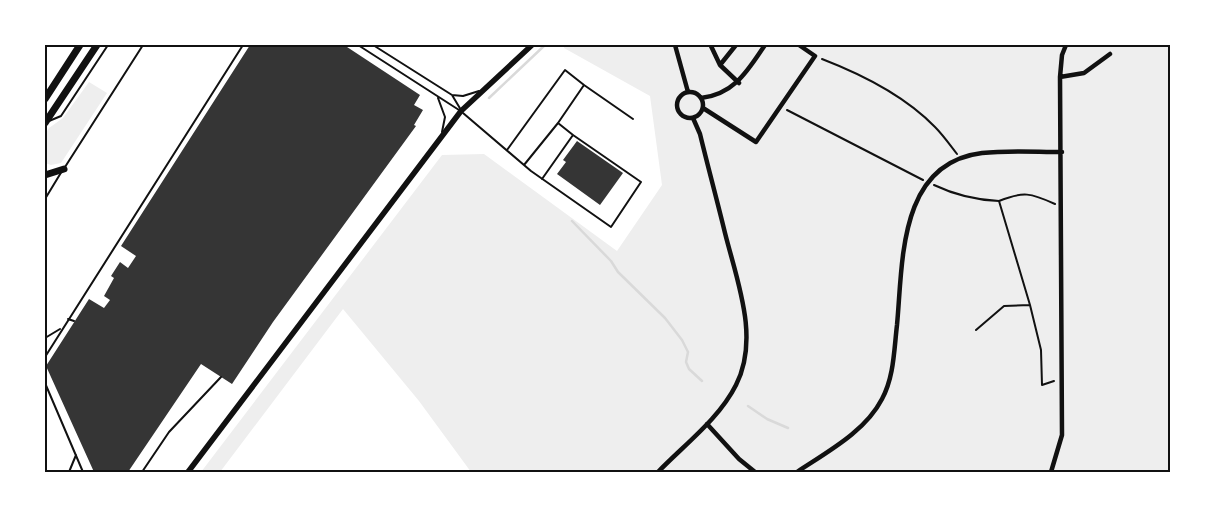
<svg xmlns="http://www.w3.org/2000/svg" width="1215" height="517" viewBox="0 0 1215 517" font-family="Mulish,sans-serif">
  <style>
    .green { fill: #eee }
    .lines { fill: none; stroke-linecap: round; stroke-linejoin: round }
    .stream { stroke: #d9d9d9; stroke-width: 2.5 }
    .building { fill: #353535 }
    .path { stroke: #111; stroke-width: 2 }
    .service { stroke: #111; stroke-width: 2 }
    .minor { stroke: #111; stroke-width: 4.5 }
    .tertiary { stroke: #111; stroke-width: 5.5 }
    .trunk { stroke: #111; stroke-width: 7 }
    .neatline { fill: none; stroke: #111; stroke-width: 2 }
  </style>
  <rect width="100%" height="100%" fill="#fff"/>
  <path class="green" d="M564,45H1170V472H471L419,401L343,309L220,472H201L442,155L484,154L617,251L662,185L650,96L564,48Z
    M89,82L107,93L61,163L51,165L45,163V134L49,128L63,118Z"/>
  <g class="lines">
    <path class="stream" d="M489,98L545,45
      M572,221L611,261L618,272L665,318L682,340L688,352L686,362L689,369L702,381
      M748,406L767,419L788,428"/>
  </g>
  <path class="building" d="M250,45H344L420,95L414,105L423,110L414,125L416,126L273,322L232,384L201,364L128,472H94L46,366L89,299L104,308L110,300L104,296L114,278L111,276L120,262L128,268L136,256L121,246Z
    M577,141L623,173L600,205L557,174L566,162L563,160Z"/>
  <g class="lines">
    <path class="path" d="M822,59C861,74 905,96 935,127C943,135 950,145 957,154
      M787,110L923,180
      M934,185C955,195 975,200 999,201
      M1030,305L999,201C1023,191 1031,193 1055,204
      M976,330L1004,306L1030,305L1041,350L1042,385L1054,381"/>
    <path class="service" d="M358,45L459,110
      M373,45L452,95L461,110
      M584,85L633,119
      M452,95L463,96L479,91
      M438,98L445,117L442,132
      M463,113L531,171L611,227L641,182L573,135L542,179
      M49,121L61,116L108,45
      M558,123L573,135
      M507,150L565,70L584,85L558,123L524,165
      M65,167L143,45
      M45,199L62,171
      M68,319L74,321
      M45,338L60,329
      M45,357L243,45
      M45,383L83,472
      M69,472L76,455
      M142,472L169,432L221,377"/>
    <path class="minor" d="M675,45L688,92
      M711,46L720,65L739,83
      M720,65L736,45
      M1060,77L1084,73L1110,54
      M677 105a13 13 0 1 1 26 0a13 13 0 1 1-26 0Z
      M701,98C735,94 748,70 765,45
      M703,108L756,142L815,56L799,45
      M707,424L739,459L755,472
      M658,472C684,445 719,419 736,385C760,338 737,281 725,233C717,200 708,167 700,134L693,118
      M797,472C827,452 865,432 882,399C894,377 894,350 897,325C903,262 898,163 982,153C1008,150 1036,152 1062,152
      M1051,472L1062,435L1060,77L1062,55L1066,45"/>
    <path class="tertiary" d="M188,472L461,111L532,45"/>
    <path class="trunk" d="M45,99L80,45
      M45,123L97,45
      M45,175L64,169"/>
  </g>
  <rect width="1215" height="517" fill="none" stroke="#ffffff" stroke-width="92"/>
  <rect x="46" y="46" width="1123" height="425" class="neatline"/>
</svg>
